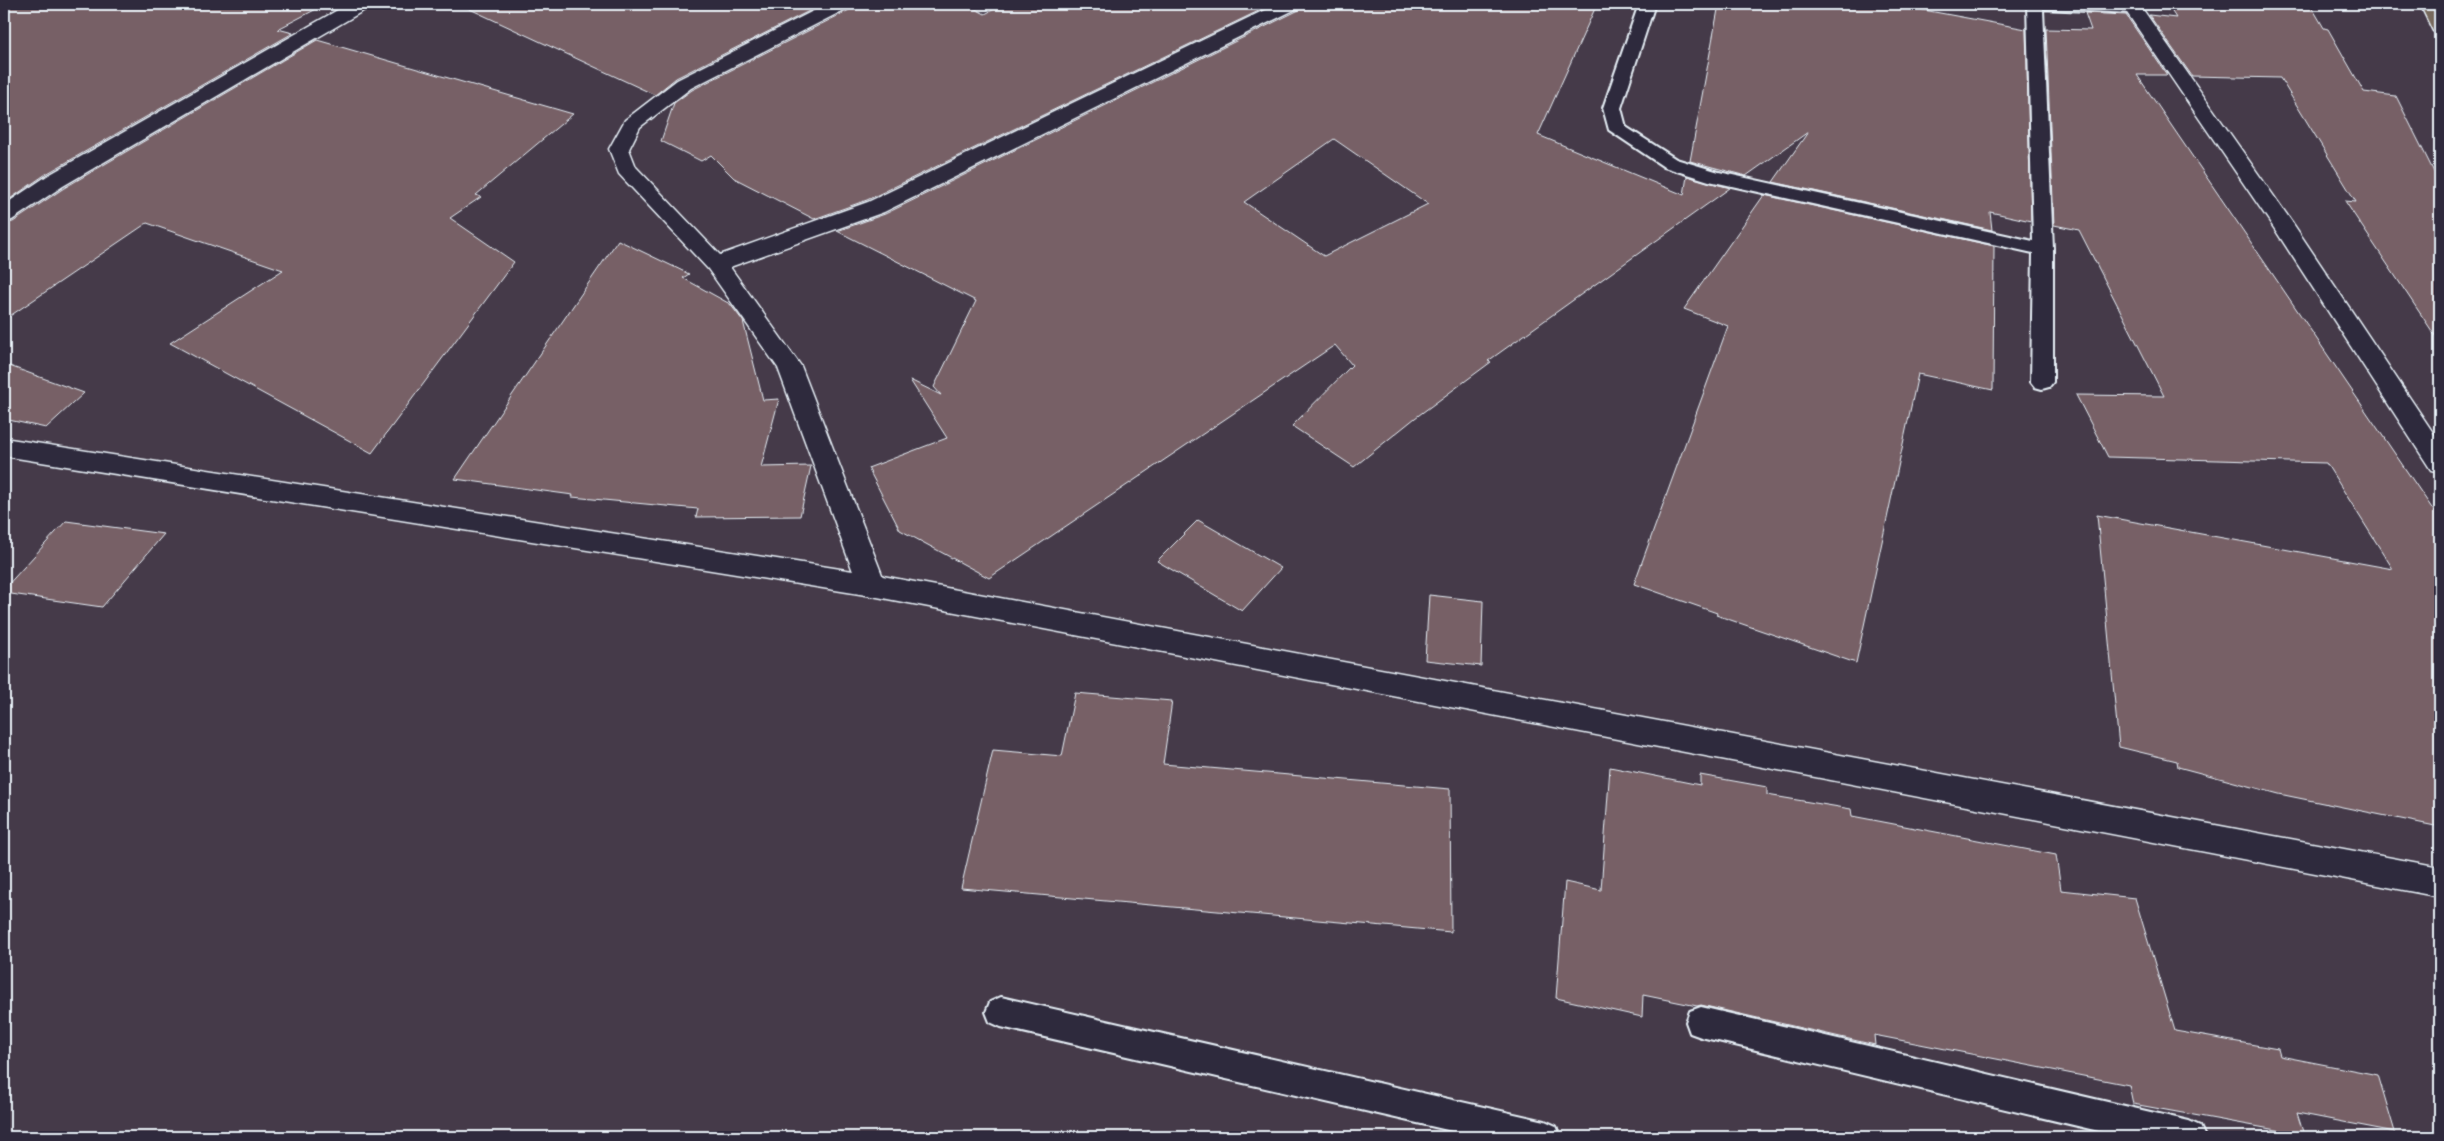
<svg xmlns="http://www.w3.org/2000/svg" width="2444" height="1141" viewBox="0 0 2444 1141" font-family="Pangolin,sans-serif">
  <style>
    .building { fill: #776066; stroke: #e8f1f8; fill-rule: evenodd }
    .lines { fill: none; stroke-linecap: round; stroke-linejoin: round }
    .lane-casing { stroke: #e8f1f8; stroke-width: 4 }
    .street-casing { stroke: #e8f1f8; stroke-width: 3 }
    .secondary-casing { stroke: #e8f1f8; stroke-width: 3 }
    .primary-casing { stroke: #e8f1f8; stroke-width: 3 }
    .lane { fill: #2f2a3d; fill-rule: evenodd }
    .street { fill: #2f2a3d; fill-rule: evenodd }
    .secondary { fill: #2f2a3d; fill-rule: evenodd }
    .primary { fill: #77695c; fill-rule: evenodd }
  </style>
  <rect width="100%" height="100%" fill="#453a49"/>
  <filter id="ink" filterUnits="userSpaceOnUse"><feTurbulence type="fractalNoise" baseFrequency=".02" numOctaves="2"/><feDisplacementMap in="SourceGraphic" scale="10" xChannelSelector="R" yChannelSelector="G"/><feConvolveMatrix kernelMatrix="1 2 1 2 8 2 1 2 1" color-interpolation-filters="sRGB"/></filter>
  <g filter="url(#ink)">
    <path class="building" d="M4,4H326L278,29L293,33L46,174L4,203Z
      M459,4H823L676,78L655,95Z
      M852,4H966L985,14L1004,4H1273L867,200L814,219L734,178L711,155L701,161L661,141L674,103L692,90L849,10Z
      M1302,4H1597L1538,135L1684,195L1687,176L1730,188L1488,361L1491,362L1415,418L1354,467L1292,426L1352,365L1335,345L989,578L900,530L868,468L947,438L910,380L941,395L934,387L976,301L837,231L885,214L1299,10ZM1334,139L1428,204L1324,256L1244,202Z
      M1719,4H1914L1913,8L2026,29L2031,221L1990,212L1992,230L1773,182L1808,132L1746,176L1690,161Z
      M2167,4H2310L2324,28L2328,29L2364,92L2396,96L2440,184V343L2345,201L2356,202L2280,78L2192,76L2149,15L2176,18Z
      M2085,13L2126,15L2167,75H2137L2440,520V827L2279,794L2178,767L2177,761L2119,747L2097,515L2393,569L2326,463L2108,457L2076,395L2164,396L2079,230L2054,225L2046,29L2091,30Z
      M317,40L573,114L476,195L481,197L450,218L514,262L372,453L170,343L283,270L147,223L4,320V224L13,222L64,188Z
      M1764,195L1994,246L1993,390L1918,374L1856,663L1716,615L1717,613L1634,584L1728,326L1684,309Z
      M618,240L689,274L683,278L730,304L743,321L763,400L779,399L761,467L811,466L800,516L696,517L698,509L572,497L573,495L455,479Z
      M4,364L84,393L46,428L4,419Z
      M1198,520L1281,568L1242,611L1157,561Z
      M66,521L164,534L102,607L4,593V589Z
      M1429,595L1483,601L1481,666L1425,660Z
      M1075,693L1172,701L1163,764L1450,789L1451,932L961,888L993,750L1062,756Z
      M1610,767L1700,785V775L1767,787V795L1851,809L1852,816L2056,855L2061,890L2135,898L2175,1031L2278,1049L2280,1056L2378,1075L2395,1132L2297,1113L2304,1135L2133,1104L2129,1085L1874,1035L1875,1045L1701,1005L1697,1006L1643,995L1642,1017L1556,998L1565,882L1601,890Z"/>
    <g class="lines">
      <g class="lane-casing">
        <path id="lane" d="M1639,4H1655L1621,108L1626,127L1676,159L1719,172L2033,241L2027,4L2139,5L2141,8L2133,13L2043,9L2053,249V382L2049,387L2042,389L2035,387L2031,382L2033,253L1709,181L1664,167L1609,130L1603,108Z
          M1001,997L1545,1121L1556,1126L1561,1137H1478L1001,1027L990,1022L986,1012L990,1002Z
          M1701,1007L2189,1121L2200,1126L2205,1137H2124L1701,1037L1690,1033L1686,1022L1690,1011Z"/>
      </g>
      <g class="street-casing">
        <path id="street" d="M348,4H370L368,8L63,186L12,220L4,222V205L47,176Z
          M827,4H850L848,8L691,88L640,127L629,149L636,167L720,255L868,202L1277,4H1300L1298,8L884,212L730,267L801,366L886,585L882,593L872,596L862,593L858,585L778,368L708,269L619,174L609,149L625,120L677,80Z"/>
      </g>
      <g class="secondary-casing">
        <path id="secondary" d="M2121,4H2139L2292,222L2440,443V472L2431,470L2276,231Z
          M4,438L872,574L2440,867V897L872,596L4,456Z"/>
      </g>
      <g class="primary-casing">
        <path id="primary" d="M2420,4H2438L2440,8V33L2433,31Z"/>
      </g>
      <use href="#lane" class="lane"/>
      <use href="#street" class="street"/>
      <use href="#secondary" class="secondary"/>
      <use href="#primary" class="primary"/>
    </g>
  </g>
  <rect width="2444" height="1141" fill="none" stroke="#2f2a3d" stroke-width="20"/>
  <rect x="10" y="10" width="2424" height="1121" fill="none" stroke="#e8f1f8" stroke-width="2" filter="url(#ink)"/>
</svg>
